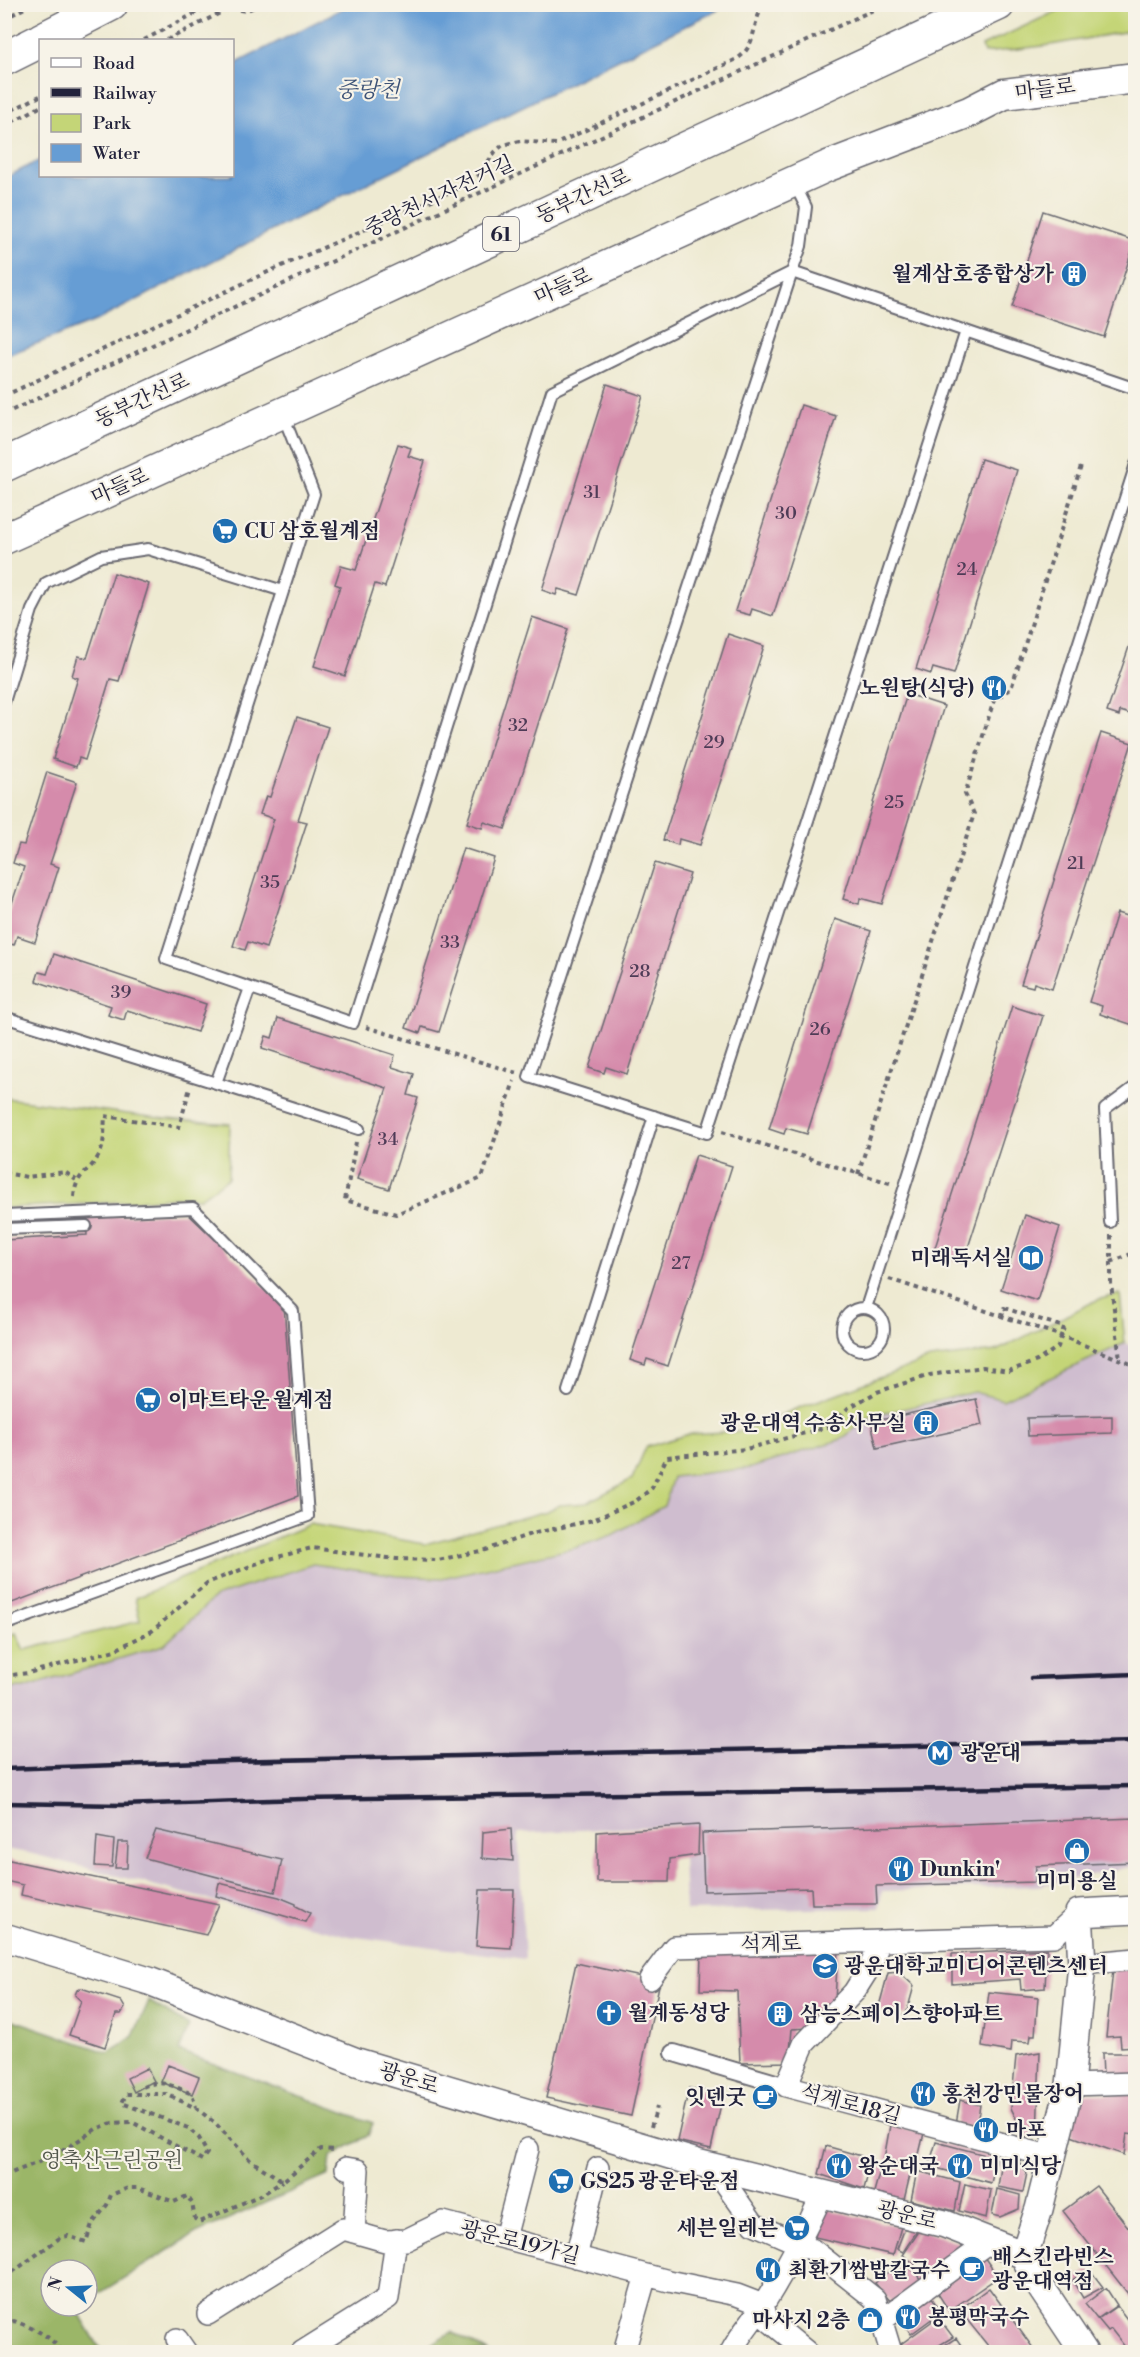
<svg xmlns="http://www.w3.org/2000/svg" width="1140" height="2357" viewBox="0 0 1140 2357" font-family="'Libre Bodoni','Noto Serif KR',serif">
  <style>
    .industrial { fill: #cfbdcf }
    .green { fill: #c4d577; stroke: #737c59; stroke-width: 1.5 }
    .forest { fill: #9bb668; stroke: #5e6c52; stroke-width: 1.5 }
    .water { fill: #669dd4; stroke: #446088; stroke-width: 1.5 }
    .building { fill: #d58bab }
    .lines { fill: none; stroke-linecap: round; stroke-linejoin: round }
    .service-casing { stroke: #696870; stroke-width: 14 }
    .pedestrian-casing { stroke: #696870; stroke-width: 20 }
    .minor-casing { stroke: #696870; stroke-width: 24 }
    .tertiary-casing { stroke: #696870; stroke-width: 30 }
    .secondary-casing { stroke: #696870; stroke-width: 33 }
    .trunk-casing { stroke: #696870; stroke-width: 36 }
    .path { stroke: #696870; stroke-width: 4; stroke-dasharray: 4.5 4.5; stroke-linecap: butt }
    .service { stroke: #fff; stroke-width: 10 }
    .pedestrian { stroke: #fff; stroke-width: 16 }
    .minor { stroke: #fff; stroke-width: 21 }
    .tertiary { stroke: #fff; stroke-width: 27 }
    .secondary { stroke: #fff; stroke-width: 30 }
    .trunk { stroke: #fff; stroke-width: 33 }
    .rail { stroke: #22223b; stroke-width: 4.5 }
    .path-bridge { stroke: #696870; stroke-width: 4; stroke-dasharray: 4.5 4.5; stroke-linecap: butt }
    .labels { text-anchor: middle; stroke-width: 4.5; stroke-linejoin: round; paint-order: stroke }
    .number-label { font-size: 18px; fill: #4f3c57 }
    .shield { fill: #f7f3e8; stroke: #62616f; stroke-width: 1.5 }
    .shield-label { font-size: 20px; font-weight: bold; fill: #22223b }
    .street-label { font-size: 21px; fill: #22223b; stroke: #f7f3e8 }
    .poi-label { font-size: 21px; font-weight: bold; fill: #22223b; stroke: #f7f3e8; text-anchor: start }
    .park-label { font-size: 21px; fill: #53584d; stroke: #f7f3e8 }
    .water-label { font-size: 22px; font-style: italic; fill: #3d5378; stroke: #f7f3e8 }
  </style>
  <rect width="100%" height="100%" fill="#f7f3e8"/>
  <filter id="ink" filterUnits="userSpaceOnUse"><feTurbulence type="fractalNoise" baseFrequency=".0167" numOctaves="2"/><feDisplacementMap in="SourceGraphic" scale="12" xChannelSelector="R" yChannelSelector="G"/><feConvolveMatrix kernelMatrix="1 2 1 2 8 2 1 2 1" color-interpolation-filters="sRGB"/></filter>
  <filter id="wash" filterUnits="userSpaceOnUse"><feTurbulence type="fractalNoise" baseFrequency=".008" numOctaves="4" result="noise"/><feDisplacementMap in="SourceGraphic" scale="24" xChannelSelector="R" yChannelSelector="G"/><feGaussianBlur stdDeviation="1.35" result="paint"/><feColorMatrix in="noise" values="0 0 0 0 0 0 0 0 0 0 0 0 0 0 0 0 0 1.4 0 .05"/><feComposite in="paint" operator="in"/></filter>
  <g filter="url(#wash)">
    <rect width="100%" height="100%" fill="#eeead2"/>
    <path class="industrial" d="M1125,1343L1135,1348V1866L1037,1886L882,1891L879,1908L685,1911L682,1825L518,1833L525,1959L349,1936L29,1853L5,1849L4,1689L24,1688L164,1645L215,1597L313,1564L397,1576L442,1578L575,1548L612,1535L672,1477L751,1468L842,1439L869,1417L974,1392L1003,1400Z"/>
    <path class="green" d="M1072,4L1135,5V30L1051,45L984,53L982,46Z
      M5,1098L166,1119L230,1124L228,1178L200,1198L175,1197L137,1201L5,1208Z
      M1120,1294L1125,1343L1003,1400L974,1392L869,1417L842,1439L751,1468L673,1477L664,1506L612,1535L575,1548L442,1578L397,1576L313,1564L215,1597L164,1645L24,1688L5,1689V1637L16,1633L24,1650L140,1621L135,1598L310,1524L425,1544L547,1511L560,1505L586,1503L632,1479L646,1447L689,1434L744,1431L793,1410L930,1359L996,1351L1097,1300Z"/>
    <path class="forest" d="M149,2001L189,2026L179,2051L373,2123L368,2136L331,2156L329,2175L196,2233L87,2301V2270H51V2306H79L76,2308L102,2352H5V2017L109,2053L132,2038Z
      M452,2332L488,2352H417Z"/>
    <path class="water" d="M349,5H728L281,226L98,320L5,356V178L40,160V176H232L233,65Z"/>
    <g id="blocks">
      <path class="building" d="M1043,211L1135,241L1104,337L1012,307Z
        M607,384L643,396L579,595L558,589L556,595L542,590Z
        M801,405L836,416L773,616L752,609L750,615L735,611Z
        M398,444L411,448L408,456L425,461L385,587L375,584L345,676L314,666L340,586L335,584L341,566L356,570Z
        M981,459L1017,470L954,674L933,668L931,674L916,669Z
        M114,573L149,584L119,681L110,679L85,760L79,758L76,767L53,759L78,678L72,676L78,656L87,658Z
        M532,617L568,629L505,829L484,822L482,828L467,823Z
        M1136,626V716L1120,711L1119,716L1107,712Z
        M728,634L764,646L700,845L679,839L678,845L663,840Z
        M907,694L944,706L882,904L860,898L859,904L843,899Z
        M297,717L328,727L298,820L307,822L266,948L248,942L245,950L233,946L274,819L260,814L266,796L270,797Z
        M1101,733L1132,743L1052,989L1034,983L1033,987L1021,984Z
        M47,772L77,782L50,864L59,867L35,942L17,936L14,945L4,942V927L24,867L13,863L19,844L24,845Z
        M463,848L494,858L439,1032L422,1027L420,1033L406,1028Z
        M655,863L690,874L627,1074L606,1067L604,1073L589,1068Z
        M1136,911V1026L1100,1014L1102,1006L1089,1002L1117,913L1133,918Z
        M835,919L871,931L807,1134L786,1128L784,1134L769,1129Z
        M54,954L206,1004L197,1032L127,1010L124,1020L108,1015L111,1006L36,981L39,972L47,974Z
        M1012,1006L1043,1016L963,1263L945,1257L944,1261L932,1257Z
        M278,1018L395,1055L392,1067L414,1074L408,1095L418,1098L389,1189L357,1179L387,1088L262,1048L266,1036L272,1038Z
        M696,1155L732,1166L668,1366L647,1359L645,1365L630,1360Z
        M187,1213L284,1305L298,1496L4,1606V1240L87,1235L86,1217Z
        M1025,1215L1060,1227L1037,1301L1001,1289Z
        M976,1399L982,1425L877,1448L871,1422Z
        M1112,1416V1433L1028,1436L1027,1418Z
        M1136,1818V1862L1036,1866L1035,1882L876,1886L877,1904H812L811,1888L704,1891L702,1833Z
        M699,1825L698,1855L670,1859L669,1882H597V1832Z
        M511,1829L513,1861L482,1858L483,1832Z
        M156,1830L282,1860L275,1892L145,1858Z
        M97,1837L114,1840L112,1867L95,1866Z
        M118,1842H128L127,1868H115Z
        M5,1859L219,1904L206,1935L21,1895L23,1885L5,1881Z
        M219,1883L279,1897L296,1904V1906L310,1913L305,1922L216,1896Z
        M480,1890H514L511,1948L476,1946Z
        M838,1948L835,2001L809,2028L792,2029L789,2062L740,2063L737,1991L700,1990L701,1951Z
        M1047,1949L1045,1988L1021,1990L1020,1979L952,1984V1954Z
        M576,1963L660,1981L631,2116L546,2098Z
        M1136,1968V2046L1121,2047L1120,2036L1106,2037L1113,1970Z
        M899,1972L914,1986L906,2015L878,2010L888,1973Z
        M81,1988L121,2001L125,2008L121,2014H116L105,2047L69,2035L81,2001L75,1995L77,1990Z
        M989,1992L1038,1997L1035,2035H1031L1030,2042L1012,2041L1011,2052L982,2047Z
        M1040,2052L1037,2136L1025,2137L1011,2108L1016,2056Z
        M1102,2053H1136V2076H1103Z
        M168,2065L199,2077L192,2094L161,2082Z
        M147,2068L154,2081L134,2092L127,2078Z
        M689,2088L723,2095L711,2149L677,2141Z
        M1136,2093V2135L1127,2134L1124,2155L1071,2136L1077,2100L1086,2094Z
        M960,2100L980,2105L976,2129L956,2124Z
        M890,2125L924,2133L916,2167L884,2159Z
        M936,2142L997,2158L991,2183L929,2166Z
        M826,2146L872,2159L864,2189L819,2174Z
        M1003,2154L1016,2158L1027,2173L1023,2192L998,2187Z
        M882,2163L911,2171L904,2200L874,2192Z
        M917,2171L960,2182L955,2211L911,2200Z
        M965,2184L991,2190L986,2218L959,2211Z
        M1096,2186L1136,2237V2304L1063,2211Z
        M997,2189L1020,2195L1019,2209L1000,2217L992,2215Z
        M822,2208L901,2227L893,2255L815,2237Z
        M905,2228L917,2231L903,2252L897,2249Z
        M920,2230L960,2243L964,2250L928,2274L903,2255Z
        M982,2254L998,2277L949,2311L935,2289Z
        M903,2259L922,2281L892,2303L875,2283Z
        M1090,2270L1103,2287L1083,2298L1072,2280Z
        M989,2288L1036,2352H993L959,2310Z
        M1106,2288L1117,2305L1097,2319L1085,2304Z
        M928,2292L941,2312L911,2334L897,2314Z
        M1117,2306L1136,2331V2347L1129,2352L1111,2329L1108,2331L1098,2319Z
        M938,2317L953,2337L928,2352H905L901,2344Z
        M956,2338L966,2352H934Z"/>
    </g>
  </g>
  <g filter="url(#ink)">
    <use href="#blocks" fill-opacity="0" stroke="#696870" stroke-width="1.5"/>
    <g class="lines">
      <g class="service-casing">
        <path id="service" d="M794,183L806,207L801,246L792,272L1136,389
          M792,272L529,1077L707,1133L966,331
          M283,415L314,494L166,959L353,1023L552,391L792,272
          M4,702L32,610L46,583L101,556L148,549L283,591
          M4,1017L216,1083L250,988
          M216,1083L359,1129
          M4,1216L193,1208L293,1311L308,1516L4,1625
          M1110,1222L1105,1109L1136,1086
          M4,1229L86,1226
          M866,1308L1136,464
          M842 1329a21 21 0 1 1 42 0a21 21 0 1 1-42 0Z
          M568,1391L654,1116"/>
      </g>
      <g class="pedestrian-casing">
        <path id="pedestrian" d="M674,2053L786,2086"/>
      </g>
      <g class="minor-casing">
        <path id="minor" d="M880,1941L871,1965L854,1992L804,2044L786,2086L1052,2157
          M1082,1964L1136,1959
          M650,1979L674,1947L1054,1936L1079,1913
          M1070,2085L1136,2083
          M714,2167L754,2224L813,2250L875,2299L891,2352
          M346,2168L358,2170L354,2232
          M505,2238L528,2149
          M576,2257L598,2168
          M208,2314L343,2229L385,2241L406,2240L443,2222L669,2281L737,2295L763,2305L767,2319L807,2352
          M881,2321L989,2242
          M177,2339L186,2352
          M302,2352L388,2298L396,2240
          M624,2352L646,2275
          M731,2352C740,2334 754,2319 765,2302C787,2267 805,2232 822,2195"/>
      </g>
      <g class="tertiary-casing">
        <path id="tertiary" d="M4,1937L149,1981L357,2062L697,2163L945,2224L1024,2255L1036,2280L1084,2352
          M1024,2255L1039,2209L1070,2085L1082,1964L1079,1913L1136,1910"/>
      </g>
      <g class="secondary-casing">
        <path id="secondary" d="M4,539L828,166L969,112L1004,94L1136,78"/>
      </g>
      <g class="trunk-casing">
        <path id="trunk" d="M41,40L111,4
          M4,59L40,41
          M4,465L998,4"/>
      </g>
      <path class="path" d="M4,19L32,4
        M144,40L213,4
        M167,40L230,8L245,11L262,4
        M4,114L40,96
        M4,126L40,107
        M4,396L259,276L466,185L478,176L495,152L503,145L520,141L556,144L737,59C759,44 750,22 765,4
        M4,414L886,4
        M366,1027L517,1073
        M722,1132L893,1184
        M356,1142L345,1200L396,1214L482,1178L514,1081
        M4,1173L27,1177L65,1172L76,1180
        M858,1174L974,814L965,794L994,700L1011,689L1082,463
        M74,1197C76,1171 90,1174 100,1153C105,1143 104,1127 105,1116L179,1127L190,1088
        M1111,1235V1283L1120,1360
        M1111,1262L1136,1252
        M889,1279L1059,1335
        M4,1676L28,1673L115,1650L152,1631L207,1583L266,1560L312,1548L396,1559L438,1560L485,1550L531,1534L593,1520L636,1501L652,1488L667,1457L746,1449L831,1426L848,1408L877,1392L930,1375L983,1367L1009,1371L1037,1361L1058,1347L1064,1327L1004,1308L1002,1315
        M143,2087C161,2078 175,2087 192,2094L196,2107
        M651,2127L657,2107
        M4,2176L56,2155L96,2129L112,2123L132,2122L202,2160L207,2153L199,2138L188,2128L122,2103L126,2094H166L196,2108L215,2123L251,2161L283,2181L321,2149L335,2150
        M4,2206L8,2210L4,2211
        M4,2275L14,2271L61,2237L68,2236L86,2242L92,2224L107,2205L111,2195L128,2188H138L174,2202L187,2196L192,2203L195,2219L199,2222L263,2194L283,2181
        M4,2325L14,2321C30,2327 53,2336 61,2352"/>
      <use href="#service" class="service"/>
      <use href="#pedestrian" class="pedestrian"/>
      <use href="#minor" class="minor"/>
      <use href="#tertiary" class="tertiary"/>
      <use href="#secondary" class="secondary"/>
      <use href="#trunk" class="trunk"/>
      <path class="rail" d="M1031,1678L1136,1674
        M4,1769L230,1761L1136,1741
        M4,1803L121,1805L303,1799L1136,1786"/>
      <path class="path-bridge" d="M1059,1335L1136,1366"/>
    </g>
  </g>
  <defs>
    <g id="building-disc" transform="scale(1.35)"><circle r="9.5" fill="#1f6fb2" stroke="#f7f3e8"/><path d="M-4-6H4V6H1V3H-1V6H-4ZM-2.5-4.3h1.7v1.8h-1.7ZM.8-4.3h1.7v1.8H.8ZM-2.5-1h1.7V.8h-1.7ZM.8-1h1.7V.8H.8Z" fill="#fff"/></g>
    <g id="supermarket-disc" transform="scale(1.35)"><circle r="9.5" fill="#1f6fb2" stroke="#f7f3e8"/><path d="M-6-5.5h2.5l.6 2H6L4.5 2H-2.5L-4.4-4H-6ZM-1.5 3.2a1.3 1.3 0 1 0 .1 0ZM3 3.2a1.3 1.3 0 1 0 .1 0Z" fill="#fff"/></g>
    <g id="restaurant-disc" transform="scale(1.35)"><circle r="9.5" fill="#1f6fb2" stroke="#f7f3e8"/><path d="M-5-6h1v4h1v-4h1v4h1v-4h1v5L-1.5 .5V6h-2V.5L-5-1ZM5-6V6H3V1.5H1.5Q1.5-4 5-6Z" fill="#fff"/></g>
    <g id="library-disc" transform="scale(1.35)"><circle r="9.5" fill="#1f6fb2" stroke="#f7f3e8"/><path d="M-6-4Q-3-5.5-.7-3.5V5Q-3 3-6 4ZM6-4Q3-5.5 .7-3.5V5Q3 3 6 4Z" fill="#fff"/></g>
    <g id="metro-disc" transform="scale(1.35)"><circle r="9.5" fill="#1f6fb2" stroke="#f7f3e8"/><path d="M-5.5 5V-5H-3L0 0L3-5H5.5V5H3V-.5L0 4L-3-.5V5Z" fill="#fff"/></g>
    <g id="shop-disc" transform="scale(1.35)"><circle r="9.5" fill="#1f6fb2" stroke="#f7f3e8"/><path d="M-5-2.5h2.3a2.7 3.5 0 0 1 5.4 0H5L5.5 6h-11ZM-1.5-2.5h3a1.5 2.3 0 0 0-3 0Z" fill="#fff"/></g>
    <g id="university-disc" transform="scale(1.35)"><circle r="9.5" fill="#1f6fb2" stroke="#f7f3e8"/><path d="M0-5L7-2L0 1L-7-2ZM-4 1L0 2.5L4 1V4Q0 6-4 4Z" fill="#fff"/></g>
    <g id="church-disc" transform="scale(1.35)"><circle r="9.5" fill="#1f6fb2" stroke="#f7f3e8"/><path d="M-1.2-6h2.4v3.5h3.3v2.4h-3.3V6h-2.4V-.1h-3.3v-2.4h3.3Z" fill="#fff"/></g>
    <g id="cafe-disc" transform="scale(1.35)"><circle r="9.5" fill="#1f6fb2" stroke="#f7f3e8"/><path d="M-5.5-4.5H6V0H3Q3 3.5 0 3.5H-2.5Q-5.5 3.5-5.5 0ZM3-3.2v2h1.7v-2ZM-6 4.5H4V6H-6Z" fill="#fff"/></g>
  </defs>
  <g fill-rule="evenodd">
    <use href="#building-disc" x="1074" y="274"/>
    <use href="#supermarket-disc" x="225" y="531"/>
    <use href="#restaurant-disc" x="994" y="688"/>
    <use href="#library-disc" x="1031" y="1258"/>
    <use href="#supermarket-disc" x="148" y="1400"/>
    <use href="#building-disc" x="926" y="1423"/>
    <use href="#metro-disc" x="940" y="1753"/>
    <use href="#shop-disc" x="1077" y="1851"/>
    <use href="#restaurant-disc" x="901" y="1869"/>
    <use href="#university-disc" x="825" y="1966"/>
    <use href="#church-disc" x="609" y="2013"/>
    <use href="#building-disc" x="780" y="2014"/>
    <use href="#restaurant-disc" x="923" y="2094"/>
    <use href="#cafe-disc" x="765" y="2097"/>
    <use href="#restaurant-disc" x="986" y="2130"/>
    <use href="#restaurant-disc" x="839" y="2166"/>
    <use href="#restaurant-disc" x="960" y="2166"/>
    <use href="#supermarket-disc" x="561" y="2181"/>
    <use href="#supermarket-disc" x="797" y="2228"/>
    <use href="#cafe-disc" x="972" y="2269"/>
    <use href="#restaurant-disc" x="768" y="2270"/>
    <use href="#restaurant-disc" x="908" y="2317"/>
    <use href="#shop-disc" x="870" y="2320"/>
  </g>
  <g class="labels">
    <g class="number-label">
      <text x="592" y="498">31</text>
      <text x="786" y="519">30</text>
      <text x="967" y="575">24</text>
      <text x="518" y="731">32</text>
      <text x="714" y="748">29</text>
      <text x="894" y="808">25</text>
      <text x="1076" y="869">21</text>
      <text x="270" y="888">35</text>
      <text x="450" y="948">33</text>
      <text x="640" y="977">28</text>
      <text x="121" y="998">39</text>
      <text x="820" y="1035">26</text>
      <text x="388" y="1145">34</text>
      <text x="681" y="1269">27</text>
    </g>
    <rect class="shield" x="483" y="217" width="36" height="34" rx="4.5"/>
    <g class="shield-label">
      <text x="501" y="241">61</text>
    </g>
    <g class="street-label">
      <text transform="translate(1045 89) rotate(-7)" y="7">마들로</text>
      <text transform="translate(439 196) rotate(-25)" y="7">중랑천서자전거길</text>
      <text transform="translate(583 196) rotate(-25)" y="7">동부간선로</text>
      <text transform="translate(563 286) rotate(-24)" y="7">마들로</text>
      <text transform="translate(142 400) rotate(-25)" y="7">동부간선로</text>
      <text transform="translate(120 486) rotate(-24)" y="7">마들로</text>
      <text transform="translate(771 1944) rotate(-2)" y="7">석계로</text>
      <text transform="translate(409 2078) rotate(17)" y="7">광운로</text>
      <text transform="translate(851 2104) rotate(15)" y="7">석계로18길</text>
      <text transform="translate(907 2215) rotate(14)" y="7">광운로</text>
      <text transform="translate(520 2242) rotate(14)" y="7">광운로19가길</text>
    </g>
    <g class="poi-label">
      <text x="1054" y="281" text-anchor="end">월계삼호종합상가</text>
      <text x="244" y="538">CU 삼호월계점</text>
      <text x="974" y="695" text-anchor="end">노원탕(식당)</text>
      <text x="1012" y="1265" text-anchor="end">미래독서실</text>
      <text x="168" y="1407">이마트타운 월계점</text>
      <text x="906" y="1430" text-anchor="end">광운대역 수송사무실</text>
      <text x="960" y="1760">광운대</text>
      <text x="920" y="1876">Dunkin'</text>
      <text x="1077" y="1888" text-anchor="middle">미미용실</text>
      <text x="844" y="1973">광운대학교미디어콘텐츠센터</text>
      <text x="628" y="2020">월계동성당</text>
      <text x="800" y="2021">삼능스페이스향아파트</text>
      <text x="942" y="2101">홍천강민물장어</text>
      <text x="746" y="2104" text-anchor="end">잇덴굿</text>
      <text x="1006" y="2137">마포</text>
      <text x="858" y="2173">왕순대국</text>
      <text x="980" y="2173">미미식당</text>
      <text x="580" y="2188">GS25 광운타운점</text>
      <text x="778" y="2235" text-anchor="end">세븐일레븐</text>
      <text x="992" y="2264">배스킨라빈스<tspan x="992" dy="24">광운대역점</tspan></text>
      <text x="788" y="2277">최환기쌈밥칼국수</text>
      <text x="928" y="2324">봉평막국수</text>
      <text x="850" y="2327" text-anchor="end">마사지 2층</text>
    </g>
    <g class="park-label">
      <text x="112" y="2167">영축산근린공원</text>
    </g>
    <g class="water-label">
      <text x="368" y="97">중랑천</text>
    </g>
  </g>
  <rect width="1140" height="2357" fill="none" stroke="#f7f3e8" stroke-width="24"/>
  <rect x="39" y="39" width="195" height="138" fill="#f7f3e8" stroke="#a29fa3" stroke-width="1.5"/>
  <rect x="51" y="58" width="30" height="9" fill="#ffffff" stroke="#a29fa3" stroke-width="1.5"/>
  <text x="93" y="69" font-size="18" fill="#22223b">Road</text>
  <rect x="51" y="88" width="30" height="9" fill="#22223b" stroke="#a29fa3" stroke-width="1.5"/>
  <text x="93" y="99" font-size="18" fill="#22223b">Railway</text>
  <rect x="51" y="114" width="30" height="18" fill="#c4d577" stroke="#a29fa3" stroke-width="1.5"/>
  <text x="93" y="129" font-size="18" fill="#22223b">Park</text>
  <rect x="51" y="144" width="30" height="18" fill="#669dd4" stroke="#a29fa3" stroke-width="1.5"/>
  <text x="93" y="159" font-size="18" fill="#22223b">Water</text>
  <g transform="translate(69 2288) rotate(288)"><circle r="28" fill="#f7f3e8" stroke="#a29fa3" stroke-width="1.5"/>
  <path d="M0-4.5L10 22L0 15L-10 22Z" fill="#1f6fb2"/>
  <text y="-9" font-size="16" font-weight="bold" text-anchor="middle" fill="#22223b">N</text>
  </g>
</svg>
